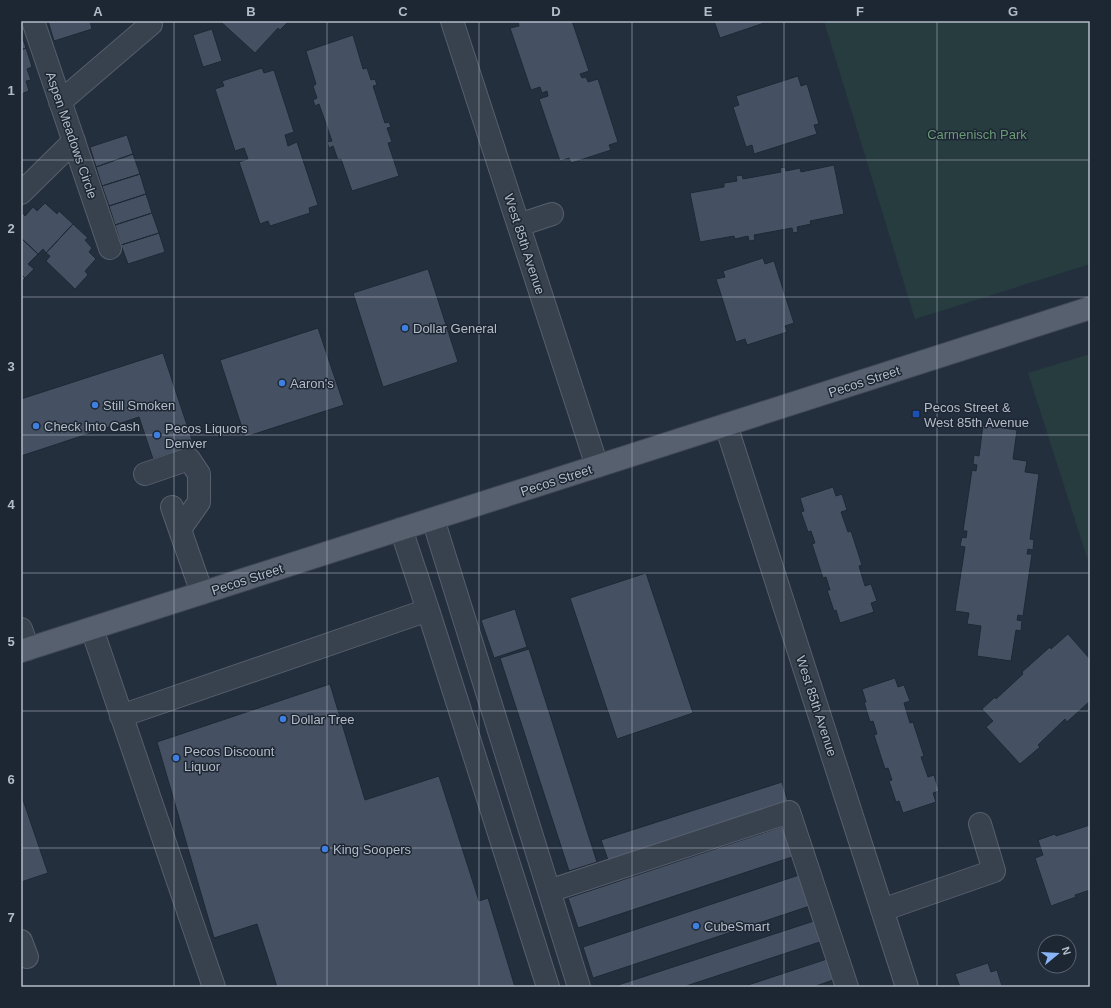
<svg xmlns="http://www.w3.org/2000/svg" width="1111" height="1008" viewBox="0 0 1111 1008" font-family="Arial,sans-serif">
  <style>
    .green { fill: #263c3f }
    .building { fill: #455162; stroke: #1f2835 }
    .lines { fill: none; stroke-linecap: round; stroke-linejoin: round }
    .minor-casing { stroke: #565f6c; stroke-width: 24 }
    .major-casing { stroke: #414a57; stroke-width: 24 }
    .minor { stroke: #38414e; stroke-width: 22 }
    .major { stroke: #56606e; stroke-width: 22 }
    .grid { fill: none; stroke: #b4bcc9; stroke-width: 1; stroke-opacity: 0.55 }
    .shop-dot { fill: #3f7fe0; stroke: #1d2633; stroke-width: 1.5 }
    .transit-dot { fill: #1a4fb4; stroke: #1d2633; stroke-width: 1.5 }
    .labels { text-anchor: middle; stroke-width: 3; stroke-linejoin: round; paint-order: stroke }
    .park-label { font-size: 13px; fill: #6b9a76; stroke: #1d2633 }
    .street-label { font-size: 13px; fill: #b4bcc9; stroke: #1d2633 }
    .poi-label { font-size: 13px; fill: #b4bcc9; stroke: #1d2633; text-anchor: start }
    .neatline { fill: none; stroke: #b4bcc9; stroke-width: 1.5 }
    .grid-label { font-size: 13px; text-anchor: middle; font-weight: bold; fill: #b4bcc9 }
  </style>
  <rect width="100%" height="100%" fill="#242f3e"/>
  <path class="green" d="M824,21H1090V264L915,319Z
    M1090,354V567L1028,373Z"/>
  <path class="building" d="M48,21H90L92,29L54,41Z
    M220,21H289L280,30L278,28L255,53Z
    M518,21H572L589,71L580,74L582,78L586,77L588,82L598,79L618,142L609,145L611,150L571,163L569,158L560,161L539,99L548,96L547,91L542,93L540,87L531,90L510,28L519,26Z
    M714,21H766L767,22L720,38Z
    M212,29L222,61L203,67L193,35Z
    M21,33L26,48L21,50Z
    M353,35L363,69L367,68L371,80L375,79L377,85L373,86L385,123L389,122L391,127L387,128L392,142L388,143L399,176L352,191L341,159L338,160L333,146L329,148L327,142L332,141L319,104L315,106L313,100L317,98L313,86L316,84L306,51Z
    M26,48L32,67L27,69L31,80L26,81L29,91L21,94V50Z
    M262,68L264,73L274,70L294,132L285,135L288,146L297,142L318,205L309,208L310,213L270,226L268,221L260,224L239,162L248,159L244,148L235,151L215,89L224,86L222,81Z
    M798,76L801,86L807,84L819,124L814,125L817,134L754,154L752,145L746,147L733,107L739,105L736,96Z
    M127,135L133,154L96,167L90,147Z
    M133,154L140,174L102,186L96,167Z
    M834,165L844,214L810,221L811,224L797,227L798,232L793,233L792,228L754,235L755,240L749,241L748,236L735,239L734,236L700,242L690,193L724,187V183L737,181L736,176L742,175L743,179L781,172L780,168L785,167L786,171L800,168L801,172Z
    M140,174L146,194L109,206L102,186Z
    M146,194L152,213L115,225L109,206Z
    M45,203L57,214L59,211L73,224L46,253L43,249L38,254L21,238V215L23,213L25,216L33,207L37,211Z
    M152,213L159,233L121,245L115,225Z
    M73,224L88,238L85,240L92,248L89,252L96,259L85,271L88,275L75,289L46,261L50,256L46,253Z
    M159,233L165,252L128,264L121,245Z
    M21,238L38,254L28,264L34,269L25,278L21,274Z
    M763,258L765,264L774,261L794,323L785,326L787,332L747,345L745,339L736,342L716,279L725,277L723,271Z
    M428,269L458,362L383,387L353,293Z
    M21,274L25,278L21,283Z
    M318,328L344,405L245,437L220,360Z
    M163,353L194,446L153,459L139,417L21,456V399Z
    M983,425L1017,430L1013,459L1027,461L1025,472L1039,474L1030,539L1034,540L1033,550L1028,549L1027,554H1032L1023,616L1018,615L1017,620L1022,621L1021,631L1016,630L1011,661L977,656L981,626L967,624L969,613L955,611L965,547L960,546L962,537L966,538L967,531H963L972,470L976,471L977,465L973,464L974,455L979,456Z
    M833,487L836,496L842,494L847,510L841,512L848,532L851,531L862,565L859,566L865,586L871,584L877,601L871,603L874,612L840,623L836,610L834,611L827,590H830L826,577L823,578L812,544L815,543L811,531L808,532L801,512L804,511L800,498Z
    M646,573L693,713L617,739L570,598Z
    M515,609L527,647L494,658L481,620Z
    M1068,634L1090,659V701L1067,722L1065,719L1038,745L1040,747L1020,764L986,727L993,721L982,709L995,697L996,699L1023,674L1022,672L1050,647L1051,649Z
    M529,649L597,862L569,871L500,658Z
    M895,678L898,687L904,685L910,701L904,703L910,723L913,722L924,756L921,757L928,777L934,775L939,791L933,793L936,802L903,813L899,801L896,802L889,781L892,780L888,768L885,769L874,735L877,734L873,721L870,722L864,702H866L862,689Z
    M330,684L365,800L439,776L479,901L488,898L515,987H277L257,924L214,938L157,742Z
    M782,782L788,802L608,860L601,840Z
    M21,794L48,873L21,882Z
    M1090,825V890L1075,895L1076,897L1051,906L1035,858L1043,855L1038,840L1055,834L1056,836Z
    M784,826L795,856L578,928L568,898Z
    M799,875L810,906L593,978L583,947Z
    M817,920L823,941L683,987H612Z
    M830,958L836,979L813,987H742Z
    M988,963L991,972L997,970L1002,986L960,987L955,974Z"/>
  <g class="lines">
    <g class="minor-casing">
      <path id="minor" d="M33,21L110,248
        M452,21L597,466
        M60,102L151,24
        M21,193L74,141
        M519,225L552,214
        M726,425L907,987
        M145,474L189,459L199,474V502L180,529
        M172,507L202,593
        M433,519L579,987
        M428,610L548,987
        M21,629L28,649
        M92,629L214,987
        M121,716L428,610L401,529
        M549,891L789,812L847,987
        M882,910L994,871L980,824
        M21,941L27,957"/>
    </g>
    <g class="major-casing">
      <path id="major" d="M21,651L1090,308"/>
    </g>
    <use href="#minor" class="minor"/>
    <use href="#major" class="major"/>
  </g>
  <path class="grid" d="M174,21V987M327,21V987M479,21V987M632,21V987M784,21V987M937,21V987M21,160H1090M21,297H1090M21,435H1090M21,573H1090M21,711H1090M21,848H1090"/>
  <g class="shop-dot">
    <circle cx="405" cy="328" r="4"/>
    <circle cx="282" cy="383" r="4"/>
    <circle cx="95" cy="405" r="4"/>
    <circle cx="36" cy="426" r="4"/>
    <circle cx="157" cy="435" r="4"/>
    <circle cx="283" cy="719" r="4"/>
    <circle cx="176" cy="758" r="4"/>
    <circle cx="325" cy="849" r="4"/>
    <circle cx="696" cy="926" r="4"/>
  </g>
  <rect class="transit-dot" x="912" y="410" width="8" height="8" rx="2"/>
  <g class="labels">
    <g class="park-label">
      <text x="977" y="139">Carmenisch Park</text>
    </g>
    <g class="street-label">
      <text transform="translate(72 135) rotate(71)" y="5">Aspen Meadows Circle</text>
      <text transform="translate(525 244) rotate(72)" y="5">West 85th Avenue</text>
      <text transform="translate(864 381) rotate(-18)" y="5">Pecos Street</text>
      <text transform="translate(556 480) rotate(-18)" y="5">Pecos Street</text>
      <text transform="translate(247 579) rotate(-18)" y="5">Pecos Street</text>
      <text transform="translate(817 706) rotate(72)" y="5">West 85th Avenue</text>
    </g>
    <g class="poi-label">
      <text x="413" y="333">Dollar General</text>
      <text x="290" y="388">Aaron's</text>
      <text x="103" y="410">Still Smoken</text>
      <text x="924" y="412">Pecos Street &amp;<tspan x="924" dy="15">West 85th Avenue</tspan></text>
      <text x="44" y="431">Check Into Cash</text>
      <text x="165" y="433">Pecos Liquors<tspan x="165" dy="15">Denver</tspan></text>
      <text x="291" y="724">Dollar Tree</text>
      <text x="184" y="756">Pecos Discount<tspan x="184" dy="15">Liquor</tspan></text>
      <text x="333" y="854">King Soopers</text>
      <text x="704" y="931">CubeSmart</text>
    </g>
  </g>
  <rect width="1111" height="1008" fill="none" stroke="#1d2633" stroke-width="44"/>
  <g transform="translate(1057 954) rotate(72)"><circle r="19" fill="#1d2633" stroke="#59626f"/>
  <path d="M0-3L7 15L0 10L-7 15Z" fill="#8ab4f8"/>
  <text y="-6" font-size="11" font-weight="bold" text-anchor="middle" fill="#b4bcc9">N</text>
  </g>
  <rect x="22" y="22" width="1067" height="964" class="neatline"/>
  <g class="grid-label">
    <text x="98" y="16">A</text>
    <text x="251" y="16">B</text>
    <text x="403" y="16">C</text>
    <text x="556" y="16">D</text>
    <text x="708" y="16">E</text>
    <text x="860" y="16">F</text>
    <text x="1013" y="16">G</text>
    <text x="11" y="95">1</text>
    <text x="11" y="233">2</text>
    <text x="11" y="371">3</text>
    <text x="11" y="509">4</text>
    <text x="11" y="646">5</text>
    <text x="11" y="784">6</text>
    <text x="11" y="922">7</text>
  </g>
</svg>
